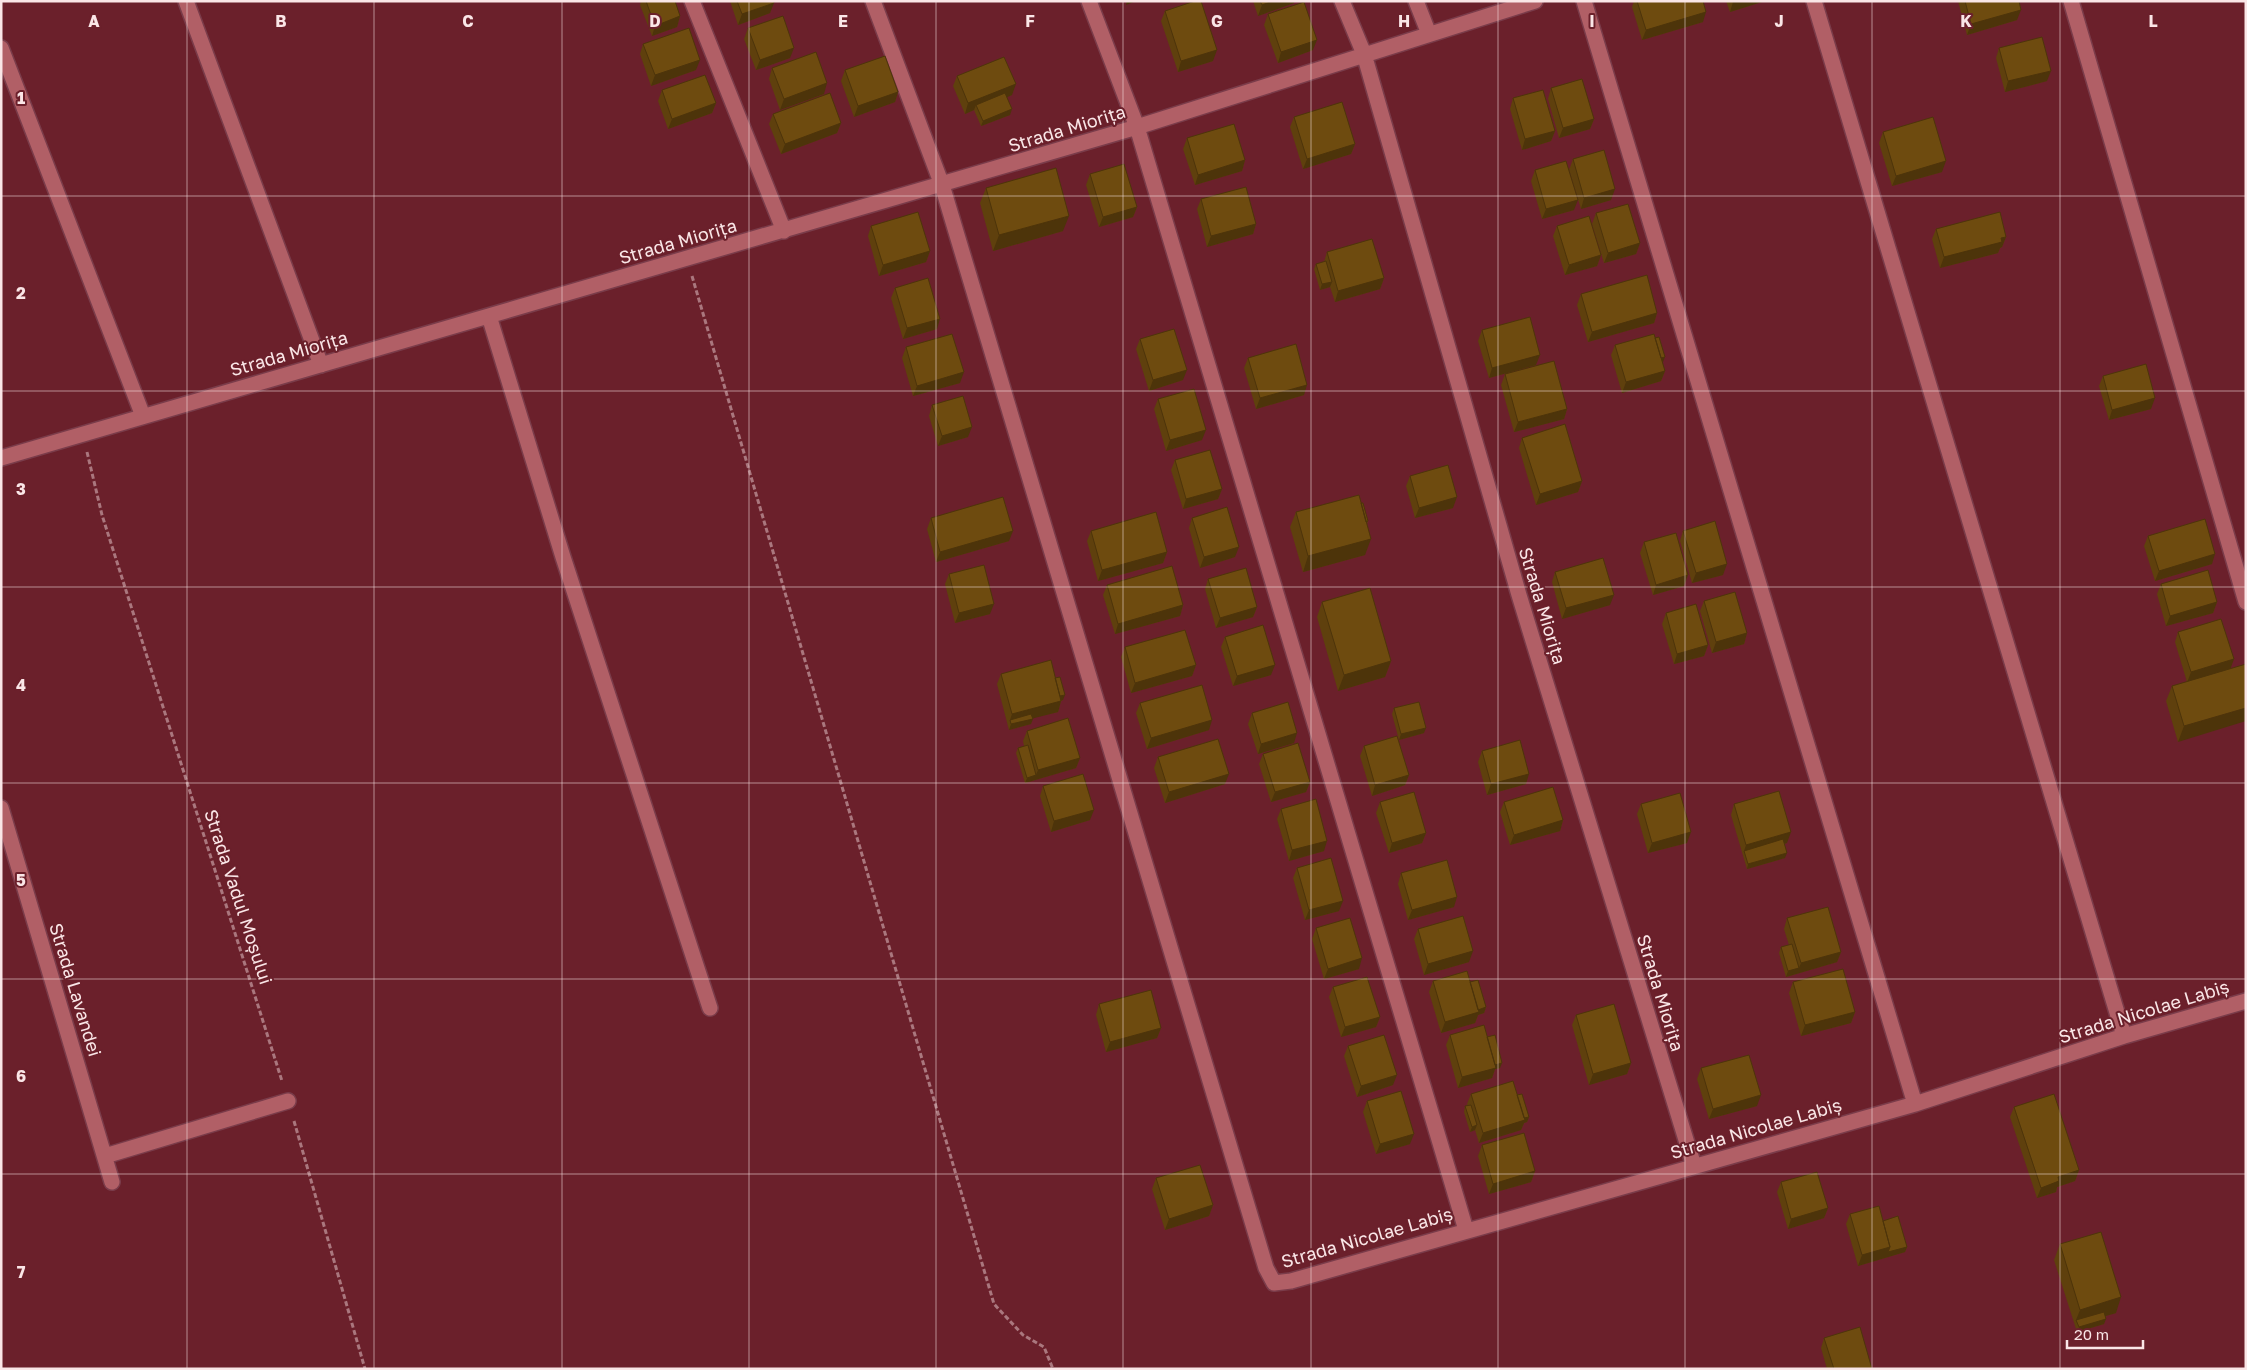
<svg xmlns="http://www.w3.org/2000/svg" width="2247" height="1370" viewBox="0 0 2247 1370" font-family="'Golos Text',sans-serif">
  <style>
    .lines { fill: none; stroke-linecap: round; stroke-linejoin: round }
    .minor-casing { stroke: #7a3c4a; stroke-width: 18 }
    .path { stroke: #aa777e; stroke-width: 3; stroke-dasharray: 5 2.5; stroke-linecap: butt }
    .minor { stroke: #b15f66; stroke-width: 15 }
    .wall { fill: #5f400d }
    .shaded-wall { fill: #4d340a }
    .building { fill: #6e4b0f; stroke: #4d340a }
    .grid { fill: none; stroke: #fae6e7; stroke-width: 1; stroke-opacity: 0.55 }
    .labels { text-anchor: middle; stroke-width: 4; stroke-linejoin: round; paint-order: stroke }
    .street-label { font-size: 18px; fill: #fae6e7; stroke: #6b202b }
    .grid-label { font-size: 16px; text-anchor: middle; font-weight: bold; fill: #fae6e7; stroke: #6b202b; stroke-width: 4; stroke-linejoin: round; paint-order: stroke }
  </style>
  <rect width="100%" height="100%" fill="#6b202b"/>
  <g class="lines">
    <g class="minor-casing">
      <path id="minor" d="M186,1L321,365
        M692,1L784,231
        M873,1L942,185L1266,1268L1274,1283L1291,1281L1915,1104L2124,1036L2246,1001
        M1089,1L1137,127L1466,1230
        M1342,1L1364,54L1519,595L1694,1166
        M1416,1L1429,34
        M1584,1L1915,1104
        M1814,1L2124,1036
        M2071,1L2246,602
        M1,48L143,416
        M489,316L563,557L710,1008
        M1,458L1137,127L1535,1
        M1,808L112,1182
        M105,1156L288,1101"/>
    </g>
    <path class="path" d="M692,276L994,1304L1023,1335L1044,1347L1053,1369
      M87,452L102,515L282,1081
      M294,1121L365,1369"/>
    <use href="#minor" class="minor"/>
  </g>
  <path class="wall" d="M641,1H675L680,16L677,27L652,36L640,5Z
    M730,1H774L770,13L738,25Z
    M1253,1H1294V3L1258,16Z
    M1634,1H1703V22L1642,40L1632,7Z
    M1726,1H1765L1730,12Z
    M1958,1H2019L2017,20L1967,35Z
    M1165,11L1213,61L1178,72L1161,21Z
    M1268,14L1313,50L1278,63L1264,25Z
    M748,28L790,58L756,70L744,39Z
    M643,44L696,70L651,86L640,54Z
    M1999,48L2047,81L2005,92L1996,58Z
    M772,68L824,94L780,110L769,79Z
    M845,70L898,92L895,102L854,117L841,81Z
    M957,76L1012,95L1007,97L1010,115L981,126L974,110L965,114L953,86Z
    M1551,88L1594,119L1590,129L1559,138L1548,99Z
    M662,90L716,103L712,113L668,129L658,101Z
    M1513,98L1555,131L1551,141L1522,150L1510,109Z
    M773,114L841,123L837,133L781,154L769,124Z
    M1294,117L1355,144L1351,154L1303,169L1290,127Z
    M1883,132L1942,172L1892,186L1879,143Z
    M1187,138L1245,160L1242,171L1195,185L1183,149Z
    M1573,159L1611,200L1581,209L1569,170Z
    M1535,170L1574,210L1542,219L1531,181Z
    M1090,174L1137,207L1133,217L1099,227L1086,185Z
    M986,188L1063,231L993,251L980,203Z
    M1201,199L1256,224L1253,234L1207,247L1197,209Z
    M1596,213L1640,243L1636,254L1604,263L1592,224Z
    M871,226L930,251L926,262L879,276L868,236Z
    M1557,226L1601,255L1597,266L1565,275L1553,236Z
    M1936,229L2006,237L2002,247L2000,248L1998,253L1940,268L1932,239Z
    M1327,252L1384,278L1380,289L1335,302L1330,287L1320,290L1314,269L1316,264L1324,262Z
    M895,288L937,329L903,339L891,298Z
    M1581,294L1657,313L1654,323L1588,342L1577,305Z
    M1482,330L1536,365L1489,378L1478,341Z
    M1140,339L1183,380L1149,391L1136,349Z
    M1615,345L1663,362H1662L1665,371L1661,381L1622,393L1611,355Z
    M906,347L960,383L913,396L902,358Z
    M1248,358L1304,395L1256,409L1244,368Z
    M1505,374L1567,409L1564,419L1514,432L1501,385Z
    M2103,376L2151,409L2109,420L2099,386Z
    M1158,399L1202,440L1166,451L1154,409Z
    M932,405L968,437L938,446L929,416Z
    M1522,438L1582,481L1578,492L1536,505L1519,448Z
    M1175,460L1222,489L1218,499L1183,509L1171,470Z
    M1410,476L1453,508L1415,518L1406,486Z
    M1361,503L1368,521L1367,524L1365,555L1303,572L1290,527L1296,512Z
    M931,518L1009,541L936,562L927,529Z
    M1192,518L1235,557L1200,568L1189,528Z
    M1091,531L1167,552L1163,563L1098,581L1087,541Z
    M1683,531L1723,575L1692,583L1680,541Z
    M2148,536L2212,564L2155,581L2144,546Z
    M1644,542L1684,586L1653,595L1640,553Z
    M1555,572L1610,605L1562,619L1552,582Z
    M949,574L990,614L955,623L945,584Z
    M1208,579L1257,607L1253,617L1216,628L1205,589Z
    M2161,584L2217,602L2213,613L2166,626L2157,594Z
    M1107,585L1183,605L1180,616L1115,634L1103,595Z
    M1704,601L1747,633L1744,644L1712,653L1700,611Z
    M1322,602L1391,661L1385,677L1338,691L1317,617Z
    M1666,613L1708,645L1704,656L1674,664L1662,624Z
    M2178,632L2234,659L2178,742L2166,701L2172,686L2187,682L2175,642Z
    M1225,637L1271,675L1233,686L1221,647Z
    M1125,647L1196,665L1192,676L1131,693L1121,657Z
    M1001,674L1055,678L1063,700L1061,701L1058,712L1032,718L1031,724L1009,730L997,684Z
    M1140,703L1209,730L1147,749L1136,713Z
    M1394,708L1424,733L1399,740L1392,714Z
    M1252,713L1294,743L1258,754L1248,724Z
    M1027,731L1080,758L1076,768L1025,783L1016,753L1018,748L1024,746L1023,741Z
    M1364,746L1409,775L1405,785L1372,796L1360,756Z
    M1482,751L1526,784L1487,795L1478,762Z
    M1263,754L1310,782L1306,792L1271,802L1259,764Z
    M1158,757L1225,784L1165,803L1154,768Z
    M1043,786L1090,820L1051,832L1040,796Z
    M1380,802L1426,833L1422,843L1389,853L1376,813Z
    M1504,802L1563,820L1560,831L1510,845L1500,812Z
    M1641,804L1687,843L1648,853L1637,814Z
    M1734,804L1787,843L1784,844L1785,858L1747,869L1731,815Z
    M1281,809L1324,851L1289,861L1277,819Z
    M1297,868L1339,911L1305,920L1293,878Z
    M1401,873L1454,907L1408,920L1398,884Z
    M1787,918L1841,952L1837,962L1786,977L1779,953L1781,947L1789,945L1784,929Z
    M1316,928L1359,969L1324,979L1312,939Z
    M1418,929L1469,962L1424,975L1414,939Z
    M1433,981L1470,982L1486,1007L1484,1013L1478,1015L1475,1023L1441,1033L1429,992Z
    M1793,982L1855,1012L1851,1023L1801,1036L1789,993Z
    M1333,987L1380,1017L1376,1027L1341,1037L1329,997Z
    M1099,1004L1161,1028L1157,1038L1106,1052L1096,1015Z
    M1576,1015L1631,1063L1627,1074L1589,1085L1572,1025Z
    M1450,1035L1487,1037L1500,1068L1495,1069L1492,1078L1458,1088L1446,1045Z
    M1348,1046L1393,1085L1357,1097L1344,1056Z
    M1701,1068L1757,1106L1709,1119L1697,1079Z
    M1471,1094L1517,1095L1529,1117L1527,1122L1524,1123L1521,1130L1479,1143L1475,1130L1470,1132L1464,1112L1465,1106H1468L1467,1104Z
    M1367,1101L1410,1144L1376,1154L1363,1112Z
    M2014,1107L2079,1170L2075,1181L2057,1187L2056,1192L2037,1198L2010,1117Z
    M1482,1145L1535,1171L1531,1182L1489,1194L1478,1156Z
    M1156,1178L1213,1205L1209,1216L1165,1230L1152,1189Z
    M1781,1182L1828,1208L1824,1218L1788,1229L1777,1192Z
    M1850,1214L1883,1221L1907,1247L1905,1252L1858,1266L1846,1224Z
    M2060,1244L2116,1313L2105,1316L2104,1324L2077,1332L2054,1260Z
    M1824,1338L1872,1369H1827L1821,1348Z"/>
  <path class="shaded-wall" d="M1127,1H1136L1126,5Z
    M1273,1H1294V3L1258,16L1262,5Z
    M1735,1H1765L1730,12L1733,2Z
    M774,3L770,13L738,25L742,14Z
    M2021,10L2017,20L1967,35L1971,24Z
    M1706,12L1703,22L1642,40L1646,30Z
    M680,16L677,27L652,36L655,26Z
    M1317,40L1313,50L1278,63L1281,52Z
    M794,48L790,58L756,70L760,60Z
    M1217,50L1213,61L1178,72L1181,61Z
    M700,60L696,70L651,86L655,75Z
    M2051,71L2047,81L2005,92L2008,81Z
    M827,83L824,94L780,110L784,99Z
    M1016,84L1012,95L978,109L976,105L974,110L965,114L968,103Z
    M898,92L895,102L854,117L858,106Z
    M716,103L712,113L668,129L672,119Z
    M1012,109L1010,115L981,126L983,121Z
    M1594,119L1590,129L1559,138L1563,128Z
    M841,123L837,133L781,154L785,144Z
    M1555,131L1551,141L1522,150L1525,139Z
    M1355,144L1351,154L1303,169L1307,159Z
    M1245,160L1242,171L1195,185L1198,175Z
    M1946,161L1942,172L1892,186L1896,176Z
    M1615,189L1611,200L1581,209L1584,198Z
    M1578,200L1574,210L1542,219L1546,209Z
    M1137,207L1133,217L1099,227L1103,217Z
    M1069,216L1063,231L993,251L999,235Z
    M1256,224L1253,234L1207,247L1211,236Z
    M2006,237L2002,247L2000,248L1998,253L1940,268L1944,257Z
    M1640,243L1636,254L1604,263L1608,253Z
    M930,251L926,262L879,276L883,265Z
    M1601,255L1597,266L1565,275L1569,265Z
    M1384,278L1380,289L1335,302L1338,291Z
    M1332,282L1330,287L1320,290L1322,284Z
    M1657,313L1654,323L1588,342L1592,332Z
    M940,319L937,329L903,339L907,328Z
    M1540,355L1536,365L1489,378L1492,368Z
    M1665,357L1663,362L1656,364L1658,359Z
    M1187,370L1183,380L1149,391L1153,380Z
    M1665,371L1661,381L1622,393L1626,382Z
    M964,372L960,383L913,396L917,386Z
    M1307,385L1304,395L1256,409L1260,398Z
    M2155,398L2151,409L2109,420L2112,410Z
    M1567,409L1564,419L1514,432L1518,422Z
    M972,427L968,437L938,446L942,436Z
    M1206,430L1202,440L1166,451L1170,440Z
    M1582,481L1578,492L1536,505L1540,494Z
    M1222,489L1218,499L1183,509L1186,499Z
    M1457,497L1453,508L1415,518L1419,508Z
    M1013,531L1009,541L936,562L940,552Z
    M1371,539L1365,555L1303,572L1308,556Z
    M1239,547L1235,557L1200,568L1204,557Z
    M1167,552L1163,563L1098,581L1102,570Z
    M2215,554L2212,564L2155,581L2159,571Z
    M1727,564L1723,575L1692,583L1696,573Z
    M1688,575L1684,586L1653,595L1656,585Z
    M1614,595L1610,605L1562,619L1566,608Z
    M2217,602L2213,613L2166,626L2170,616Z
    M994,604L990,614L955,623L959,613Z
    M1183,605L1180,616L1115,634L1118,624Z
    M1257,607L1253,617L1216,628L1220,618Z
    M1747,633L1744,644L1712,653L1716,642Z
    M1708,645L1704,656L1674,664L1677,654Z
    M2234,659L2230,670L2187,683L2191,672Z
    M1391,661L1385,677L1338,691L1344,675Z
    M1196,665L1192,676L1131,693L1135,683Z
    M1275,665L1271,675L1233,686L1237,676Z
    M1065,695L1063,700L1055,702L1057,697Z
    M1061,701L1058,712L1011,724L1010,720L1012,714Z
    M2246,708V721L2178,742L2184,726Z
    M1033,719L1031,724L1009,730L1011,724Z
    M1212,720L1209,730L1147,749L1151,738Z
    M1426,728L1424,733L1399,740L1401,734Z
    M1297,733L1294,743L1258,754L1261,744Z
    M1080,758L1076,768L1025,783L1027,778L1036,775L1038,770Z
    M1229,774L1225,784L1165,803L1169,792Z
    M1529,774L1526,784L1487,795L1491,784Z
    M1409,775L1405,785L1372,796L1375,785Z
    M1310,782L1306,792L1271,802L1275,792Z
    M1094,810L1090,820L1051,832L1054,821Z
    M1563,820L1560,831L1510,845L1514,835Z
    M1691,832L1687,843L1648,853L1652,843Z
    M1791,832L1787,843L1746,855L1744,851L1746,845Z
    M1426,833L1422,843L1389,853L1392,843Z
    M1327,841L1324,851L1289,861L1292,850Z
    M1787,853L1785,858L1747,869L1748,864Z
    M1457,897L1454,907L1408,920L1412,910Z
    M1343,901L1339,911L1305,920L1309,910Z
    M1473,951L1469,962L1424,975L1428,964Z
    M1841,952L1837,962L1786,977L1788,971L1799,968L1801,963Z
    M1362,958L1359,969L1324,979L1328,969Z
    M1486,1007L1484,1013L1478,1015L1475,1023L1441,1033L1445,1022L1475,1011Z
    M1855,1012L1851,1023L1801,1036L1805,1025Z
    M1380,1017L1376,1027L1341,1037L1345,1027Z
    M1161,1028L1157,1038L1106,1052L1110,1042Z
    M1502,1063L1500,1068L1495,1069L1492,1078L1458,1088L1462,1077L1492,1066Z
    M1631,1063L1627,1074L1589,1085L1593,1074Z
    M1397,1075L1393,1085L1357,1097L1361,1086Z
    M1761,1095L1757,1106L1709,1119L1713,1109Z
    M1529,1117L1527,1122L1524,1123L1521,1130L1479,1143L1483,1133Z
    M1477,1125L1475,1130L1470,1132L1472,1127Z
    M1414,1134L1410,1144L1376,1154L1380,1144Z
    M2079,1170L2075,1181L2057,1187L2056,1192L2037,1198L2041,1188L2058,1177Z
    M1535,1171L1531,1182L1489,1194L1493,1184Z
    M1213,1205L1209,1216L1165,1230L1169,1219Z
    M1828,1208L1824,1218L1788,1229L1791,1219Z
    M1890,1247H1907L1905,1252L1858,1266L1862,1255Z
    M2121,1297L2116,1313L2078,1324L2076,1320L2074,1325L2080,1310Z
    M2106,1319L2104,1324L2077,1332L2079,1327Z"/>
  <path class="building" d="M646,1H675L680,16L655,26Z
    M737,1H774V3L742,14Z
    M1195,1H1201L1217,50L1181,61L1165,11Z
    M1260,1H1273L1262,5Z
    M1637,1H1703L1706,12L1646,30Z
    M1965,1H2019L2021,10L1971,24Z
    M1304,2L1317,40L1281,52L1268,14Z
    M783,16L794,48L760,60L748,28Z
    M689,28L700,60L655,75L643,44Z
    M2042,37L2051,71L2008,81L1999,48Z
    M816,52L827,83L784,99L772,68Z
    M885,56L898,92L858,106L845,70Z
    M1004,57L1016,84L968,103L957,76Z
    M705,75L716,103L672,119L662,90Z
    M1582,79L1594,119L1563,128L1551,88Z
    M1543,90L1555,131L1525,139L1513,98Z
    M830,93L841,123L785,144L773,114Z
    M1005,93L1012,109L983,121L976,105Z
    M1342,102L1355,144L1307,159L1294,117Z
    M1933,117L1946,161L1896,176L1883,132Z
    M1234,124L1245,160L1198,175L1187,138Z
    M1604,150L1615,189L1584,198L1573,159Z
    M1566,161L1578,200L1546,209L1535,170Z
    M1124,164L1137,207L1103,217L1090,174Z
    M1056,168L1069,216L999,235L986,188Z
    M1246,187L1256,224L1211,236L1201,199Z
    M1628,204L1640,243L1608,253L1596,213Z
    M918,212L930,251L883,265L871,226Z
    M2000,212L2006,237L2001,238L2002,242L1944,257L1936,229Z
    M1589,216L1601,255L1569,265L1557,226Z
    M1372,239L1384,278L1338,291L1327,252Z
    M1326,261L1332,282L1322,284L1316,264Z
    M1647,275L1657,313L1592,332L1581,294Z
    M928,278L940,319L907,328L895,288Z
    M1530,317L1540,355L1492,368L1482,330Z
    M1174,329L1187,370L1153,380L1140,339Z
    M952,334L964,372L917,386L906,347Z
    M1654,334L1665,371L1626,382L1615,345Z
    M1659,337L1665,357L1661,358L1655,338Z
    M1296,344L1307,385L1260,398L1248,358Z
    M1554,361L1567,409L1518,422L1505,374Z
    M2146,364L2155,398L2112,410L2103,376Z
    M1194,389L1206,430L1170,440L1158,399Z
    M963,396L972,427L942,436L932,405Z
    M1565,424L1582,481L1540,494L1522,438Z
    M1210,450L1222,489L1186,499L1175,460Z
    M1448,465L1457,497L1419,508L1410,476Z
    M1359,495L1371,539L1308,556L1296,512Z
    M1003,497L1013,531L940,552L931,518Z
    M1361,503H1363L1368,521L1366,522Z
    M1227,507L1239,547L1204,557L1192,518Z
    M1156,512L1167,552L1102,570L1091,531Z
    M2205,519L2215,554L2159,571L2148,536Z
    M1715,521L1727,564L1696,573L1683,531Z
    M1676,533L1688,575L1656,585L1644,542Z
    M1603,558L1614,595L1566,608L1555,572Z
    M984,565L994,604L959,613L949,574Z
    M1172,566L1183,605L1118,624L1107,585Z
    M1246,568L1257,607L1220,618L1208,579Z
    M2208,570L2217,602L2170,616L2161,584Z
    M1370,588L1391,661L1344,675L1322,602Z
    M1735,592L1747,633L1716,642L1704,601Z
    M1696,604L1708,645L1677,654L1666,613Z
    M2221,619L2234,659L2191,672L2178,632Z
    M1263,625L1275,665L1237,676L1225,637Z
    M1185,630L1196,665L1135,683L1125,647Z
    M1051,660L1061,701L1012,714L1001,674Z
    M2246,664V708L2184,726L2172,686Z
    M1060,677L1065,695L1060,696L1055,678Z
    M1202,685L1212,720L1151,738L1140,703Z
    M1288,702L1297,733L1261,744L1252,713Z
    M1419,702L1426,728L1401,734L1394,708Z
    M1031,714L1033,719L1011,724L1010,720Z
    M1068,718L1080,758L1038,770L1027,731Z
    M1397,736L1409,775L1375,785L1364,746Z
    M1218,739L1229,774L1169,792L1158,757Z
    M1520,740L1529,774L1491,784L1482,751Z
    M1298,743L1310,782L1275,792L1263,754Z
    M1028,745L1036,775L1027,778L1018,748Z
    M1083,774L1094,810L1054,821L1043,786Z
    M1553,787L1563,820L1514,835L1504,802Z
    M1779,791L1791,832L1746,845L1734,804Z
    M1414,792L1426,833L1392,843L1380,802Z
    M1680,793L1691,832L1652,843L1641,804Z
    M1316,799L1327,841L1292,850L1281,809Z
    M1783,839L1787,853L1748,864L1744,851Z
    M1331,858L1343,901L1309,910L1297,868Z
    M1447,860L1457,897L1412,910L1401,873Z
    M1828,907L1841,952L1801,963L1787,918Z
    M1463,916L1473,951L1428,964L1418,929Z
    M1350,918L1362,958L1328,969L1316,928Z
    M1792,944L1799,968L1788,971L1781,947Z
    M1843,969L1855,1012L1805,1025L1793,982Z
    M1467,971L1479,1012L1445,1022L1433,981Z
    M1367,977L1380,1017L1345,1027L1333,987Z
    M1478,980L1486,1007L1478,1010L1470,982Z
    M1151,990L1161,1028L1110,1042L1099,1004Z
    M1614,1004L1631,1063L1593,1074L1576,1015Z
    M1484,1025L1496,1068L1462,1077L1450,1035Z
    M1384,1035L1397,1075L1361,1086L1348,1046Z
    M1495,1035L1502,1063L1495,1065L1487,1037Z
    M1749,1055L1761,1095L1713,1109L1701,1068Z
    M1513,1081L1525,1120L1483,1133L1471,1094Z
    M1401,1091L1414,1134L1380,1144L1367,1101Z
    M1522,1094L1529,1117L1524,1118L1517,1095Z
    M2054,1094L2079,1170L2058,1177L2059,1181L2041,1188L2014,1107Z
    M1471,1105L1477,1125L1472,1127L1465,1106Z
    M1524,1133L1535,1171L1493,1184L1482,1145Z
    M1200,1165L1213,1205L1169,1219L1156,1178Z
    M1817,1172L1828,1208L1791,1219L1781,1182Z
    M1879,1206L1890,1247L1862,1255L1850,1214Z
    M1898,1216L1907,1247L1888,1252L1890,1247L1883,1221Z
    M2101,1232L2121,1297L2080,1310L2060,1244Z
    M2104,1312L2106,1319L2079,1327L2076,1320Z
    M1860,1327L1872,1369H1834L1824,1338Z"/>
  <path class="grid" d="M187,1V1369M374,1V1369M562,1V1369M749,1V1369M936,1V1369M1123,1V1369M1311,1V1369M1498,1V1369M1685,1V1369M1872,1V1369M2060,1V1369M1,196H2246M1,391H2246M1,587H2246M1,783H2246M1,979H2246M1,1174H2246"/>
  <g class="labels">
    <g class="street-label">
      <text transform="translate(1067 129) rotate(-17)" y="6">Strada Miorița</text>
      <text transform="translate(678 242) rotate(-16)" y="6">Strada Miorița</text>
      <text transform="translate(289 354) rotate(-16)" y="6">Strada Miorița</text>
      <text transform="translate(1542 606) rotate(73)" y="6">Strada Miorița</text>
      <text transform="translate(238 897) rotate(72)" y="6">Strada Vadul Moșului</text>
      <text transform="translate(75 990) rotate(73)" y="6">Strada Lavandei</text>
      <text transform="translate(1660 993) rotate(73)" y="6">Strada Miorița</text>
      <text transform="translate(2144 1012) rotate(-17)" y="6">Strada Nicolae Labiș</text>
      <text transform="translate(1756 1129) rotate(-16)" y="6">Strada Nicolae Labiș</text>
      <text transform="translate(1367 1238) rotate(-16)" y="6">Strada Nicolae Labiș</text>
    </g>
  </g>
  <g class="grid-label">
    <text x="94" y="27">A</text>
    <text x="281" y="27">B</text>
    <text x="468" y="27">C</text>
    <text x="655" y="27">D</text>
    <text x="843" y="27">E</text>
    <text x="1030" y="27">F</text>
    <text x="1217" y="27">G</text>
    <text x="1404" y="27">H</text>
    <text x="1592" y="27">I</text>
    <text x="1779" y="27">J</text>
    <text x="1966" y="27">K</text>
    <text x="2153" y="27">L</text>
    <text x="21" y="104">1</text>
    <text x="21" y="299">2</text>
    <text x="21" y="495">3</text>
    <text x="21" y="691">4</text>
    <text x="21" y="886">5</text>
    <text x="21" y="1082">6</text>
    <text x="21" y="1278">7</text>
  </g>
  <rect width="2247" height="1370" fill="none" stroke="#fae6e7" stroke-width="5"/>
  <path d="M2067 1340v8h76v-8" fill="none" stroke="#fae6e7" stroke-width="2.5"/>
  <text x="2074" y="1340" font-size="15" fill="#fae6e7" stroke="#6b202b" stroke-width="4" paint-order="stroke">20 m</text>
</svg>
